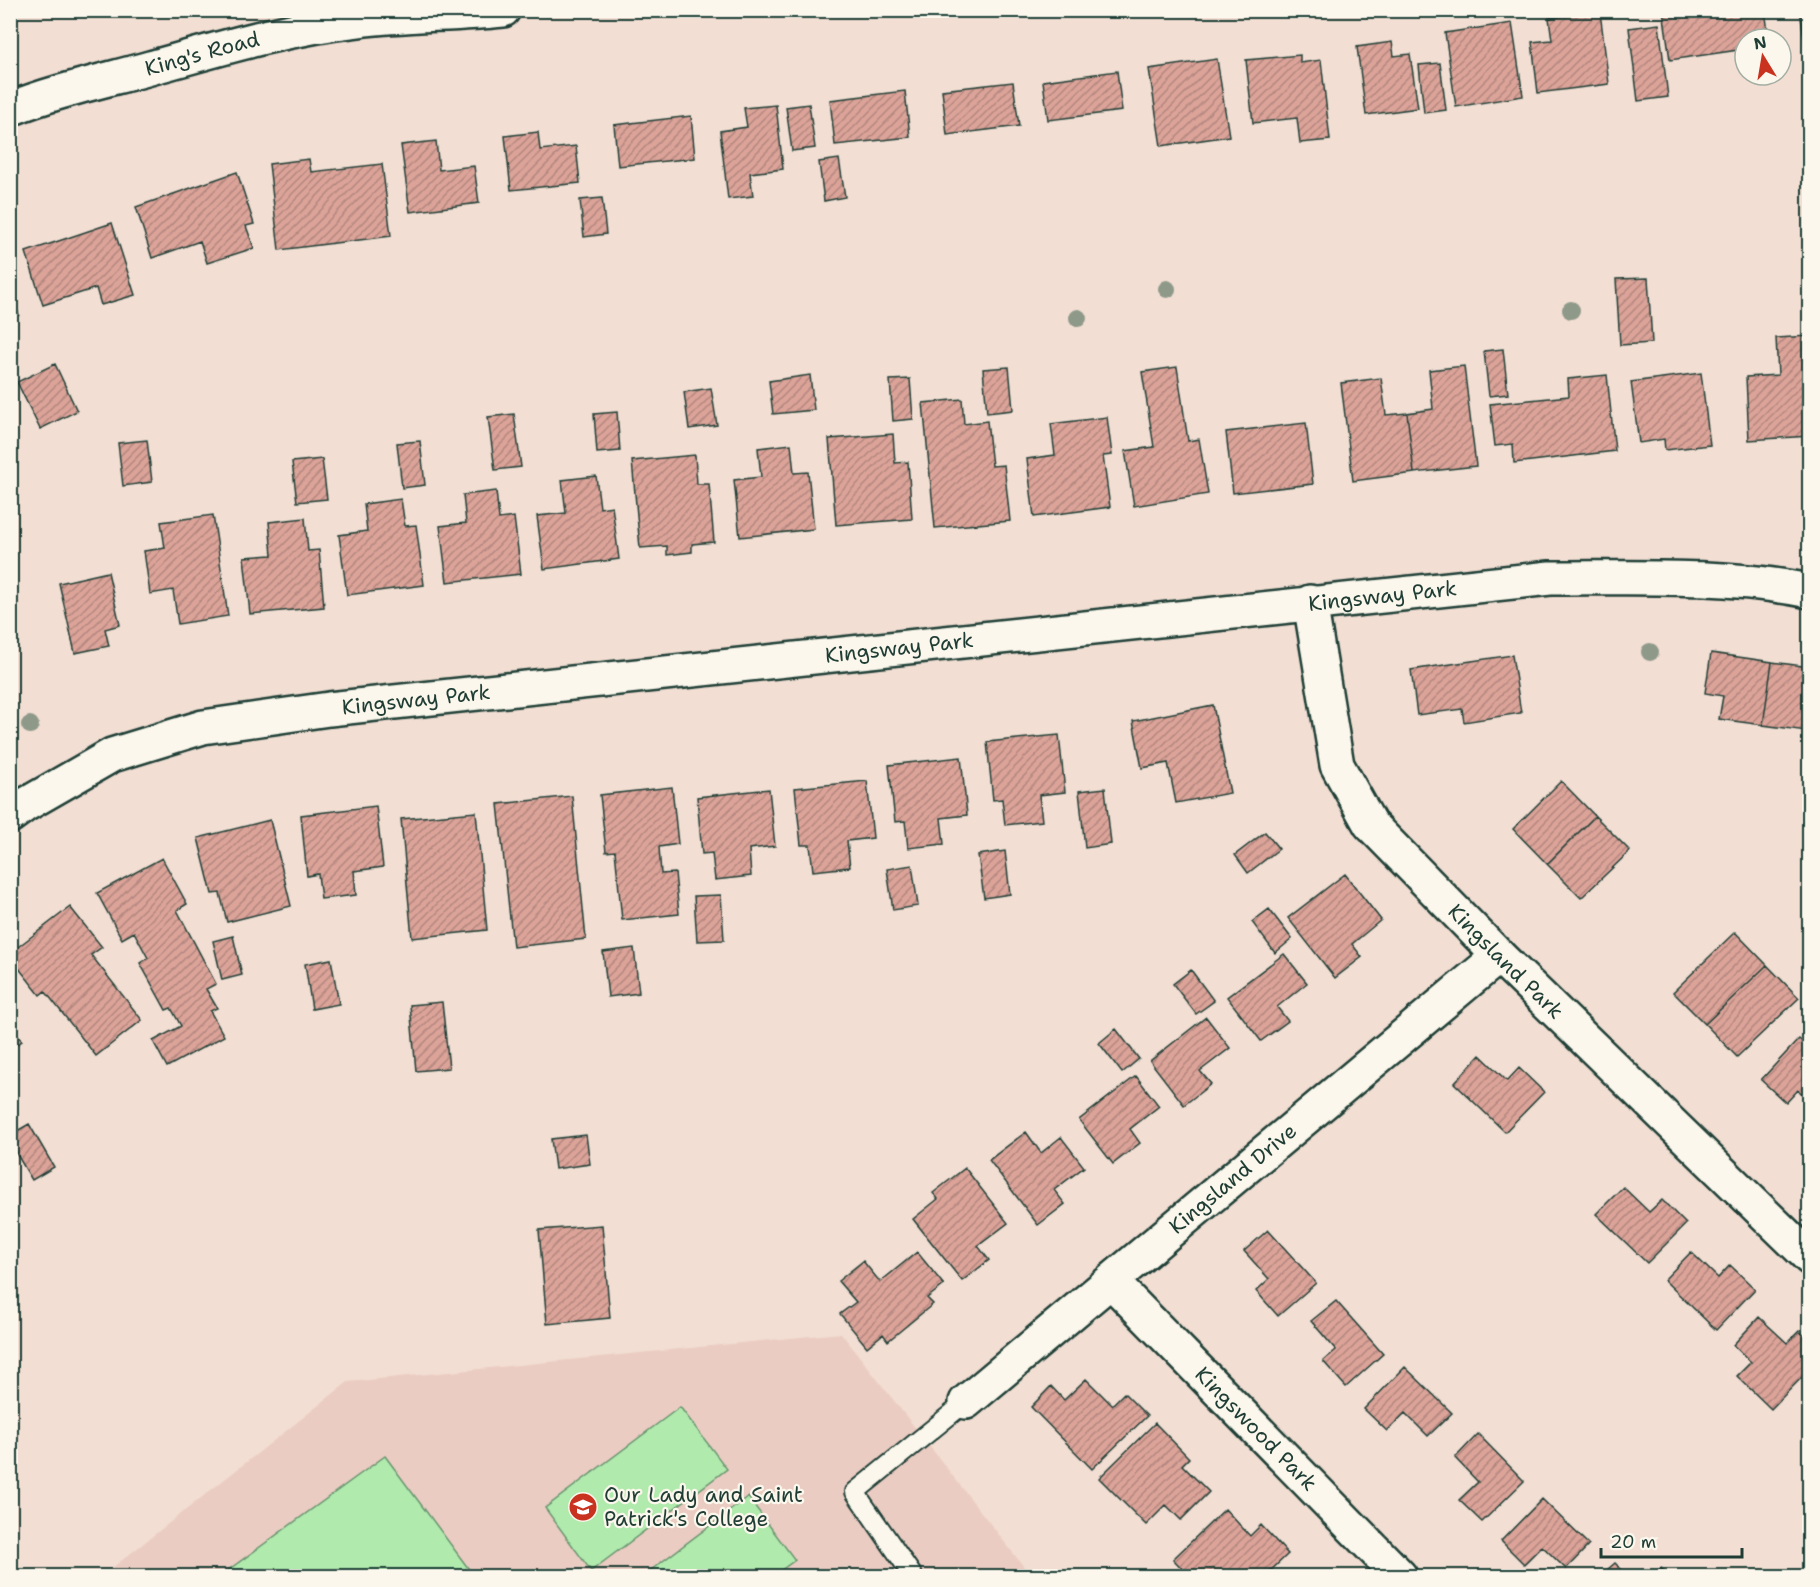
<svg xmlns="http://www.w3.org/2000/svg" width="1820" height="1587" viewBox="0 0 1820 1587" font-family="'Shantell Sans',sans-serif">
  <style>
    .built { fill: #ebccc2 }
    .green { fill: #b1eaad; stroke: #689470; stroke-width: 1.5 }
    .building { fill: url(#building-hatch); stroke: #1f3d34; stroke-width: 1.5 }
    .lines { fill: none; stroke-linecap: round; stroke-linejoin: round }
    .service-casing { stroke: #1f3d34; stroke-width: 22 }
    .minor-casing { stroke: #1f3d34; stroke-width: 38 }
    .tertiary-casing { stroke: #1f3d34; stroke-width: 38 }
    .service { stroke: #fbf7ec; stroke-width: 18 }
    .minor { stroke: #fbf7ec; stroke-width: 33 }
    .tertiary { stroke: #fbf7ec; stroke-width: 33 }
    .tree { fill: #8e9989 }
    .labels { text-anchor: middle; stroke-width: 4.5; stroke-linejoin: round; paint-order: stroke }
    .street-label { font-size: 21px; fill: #1f3d34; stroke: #fbf7ec }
    .poi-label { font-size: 21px; fill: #1f3d34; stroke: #fbf7ec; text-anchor: start }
  </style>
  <defs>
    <pattern id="building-hatch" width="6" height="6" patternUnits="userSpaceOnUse" patternTransform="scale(1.5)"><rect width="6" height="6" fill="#dca399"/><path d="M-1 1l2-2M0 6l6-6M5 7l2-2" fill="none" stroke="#b2867e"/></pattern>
  </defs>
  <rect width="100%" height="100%" fill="#f2ded3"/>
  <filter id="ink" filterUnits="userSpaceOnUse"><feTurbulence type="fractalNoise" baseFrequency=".0167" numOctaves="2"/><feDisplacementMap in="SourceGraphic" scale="12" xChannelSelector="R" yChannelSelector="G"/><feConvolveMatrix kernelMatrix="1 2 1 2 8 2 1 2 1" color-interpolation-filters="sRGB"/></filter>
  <g filter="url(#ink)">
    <path class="built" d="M841,1333L1031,1576H102L348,1382Z"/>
    <path class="green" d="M680,1407L727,1469L591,1571L545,1508Z
      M385,1456L474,1576H220Z
      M748,1497L795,1560L773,1576H643Z"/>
    <path class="building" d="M1663,10H1765L1769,39H1745V49L1670,60Z
      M1800,10H1810V74H1809Z
      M1600,12L1609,84L1538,93L1532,42L1552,40L1549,18Z
      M1512,23L1523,96L1456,107L1445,33Z
      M1659,24L1668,97L1638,101L1629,28Z
      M1392,42L1394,56L1410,54L1418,108L1366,115L1357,47Z
      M1300,55V63L1321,60L1330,140L1300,143L1297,118L1253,123L1246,60Z
      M1217,59L1229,136L1161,146L1149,69Z
      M1440,63L1446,110L1424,113L1419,65Z
      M1117,71L1122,111L1048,120L1043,81Z
      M1013,82L1019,126L947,135L942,90Z
      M905,91L910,137L835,145L830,100Z
      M809,104L815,148L792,151L786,107Z
      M776,105L783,169L750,173L753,196L728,199L720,131L747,127L744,108Z
      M691,116L695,158L618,166L614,125Z
      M538,132L540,150L576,146L580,183L511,190L505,136Z
      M436,141L439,170L474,166L479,203L410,212L401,145Z
      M309,159L311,172L382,164L391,236L279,250L269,164Z
      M839,159L845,197L824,201L819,162Z
      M237,172L254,224L246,226L254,248L207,263L200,241L152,258L136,207Z
      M602,198L606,234L584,237L580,200Z
      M112,223L135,295L101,305L96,288L43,305L26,252Z
      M1648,278L1652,343L1620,345L1616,279Z
      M10,287L19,315L10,317Z
      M1810,336V436L1749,440L1746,377L1778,375L1776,338Z
      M1503,349L1508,394L1489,396L1484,351Z
      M55,364L77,411L40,429L17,382Z
      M1464,366L1476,466L1414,473L1407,413L1433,409L1429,370Z
      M1009,367L1013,410L987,413L983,369Z
      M1177,367L1188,441L1199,439L1208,494L1134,506L1125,451L1154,447L1142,372Z
      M1701,373L1710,445L1665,450L1664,439L1639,443L1631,382Z
      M810,375L814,410L773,414L769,381Z
      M1607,375L1615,451L1514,463L1513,444L1495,446L1490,404L1569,396L1568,379Z
      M1381,378L1386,415L1407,413L1414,473L1353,481L1341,383Z
      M910,379L913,419L893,421L890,380Z
      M711,388L717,425L689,429L684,392Z
      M962,399L964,424L987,421L992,466L1004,465L1010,521L935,528L923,403Z
      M617,412L620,451L597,453L594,414Z
      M514,414L521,467L495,470L488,417Z
      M1107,417L1112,455L1103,456L1110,507L1034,517L1027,459L1055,455L1051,424Z
      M1306,423L1313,484L1233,493L1226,432Z
      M893,434L895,463L908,462L912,519L836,525L829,439Z
      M147,440L152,482L123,486L118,443Z
      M420,441L425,485L402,488L397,443Z
      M791,444L794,473L808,472L814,529L740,537L734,480L761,477L758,448Z
      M695,455L697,484H709L714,542L692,544V552L667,555V546L640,548L632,461Z
      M322,459L327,499L297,502L292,462Z
      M596,476L600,508L612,506L619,559L544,569L537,516L566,513L562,480Z
      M496,491L499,519L514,517L521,574L447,582L440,526L466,523L463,495Z
      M401,499L405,526L416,525L424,585L347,595L339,535L367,531L364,504Z
      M213,515L228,616L178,624L173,590L150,594L144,551L165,548L161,522Z
      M305,518L308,551L319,550L324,607L250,614L244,557L272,555L269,522Z
      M108,572L120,625L105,629L109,646L75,653L59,583Z
      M1711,653L1772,662L1763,725L1719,719L1723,696L1705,693Z
      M1512,655L1521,713L1464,722L1462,709L1417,715L1411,670Z
      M1772,662L1810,667V705L1806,731L1763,725Z
      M1213,705L1230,793L1176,803L1168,763L1142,768L1133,721Z
      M1059,735L1065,792L1039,795L1042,821L1005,825L1002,799L993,800L987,742Z
      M961,757L967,815L941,818L944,844L908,848L905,821L895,822L889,765Z
      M867,781L873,838L847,841L850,867L813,871L810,845H801L795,788Z
      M1561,781L1595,816L1547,864L1513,829Z
      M672,787L678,844L659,847L661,874L675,873L679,914L622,920L615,851L606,852L600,795Z
      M1105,788L1111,844L1085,848L1079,791Z
      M769,789L775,846L749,849L751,876L715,880L712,853L702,854L697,797Z
      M572,796L586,939L513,947L498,804Z
      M376,806L383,867L354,871L356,895L321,899L318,874L307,876L301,815Z
      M476,812L487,930L412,938L401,819Z
      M1595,816L1630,851L1581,898L1547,864Z
      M270,820L291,906L227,922L220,893L212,894L198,838Z
      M1265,832L1279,849L1248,873L1235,855Z
      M1005,851L1010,894L984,898L978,855Z
      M162,858L187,904L177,910L216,984L206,989L217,1008L210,1011L224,1036L167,1067L153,1041L181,1026L171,1008L166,1010L140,963L148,958L134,932L122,939L97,893Z
      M912,865L918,906L893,910L887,869Z
      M1345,874L1381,920L1352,944L1362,957L1335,978L1288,918Z
      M721,895L724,940L697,941L694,896Z
      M70,907L102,947L91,955L142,1020L96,1056L45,991L40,995L10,957V953Z
      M1269,909L1292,939L1275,953L1252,922Z
      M1735,932L1767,965L1705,1024L1673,992Z
      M233,936L242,975L222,980L213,941Z
      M634,948L639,993L608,997L603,952Z
      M1284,954L1307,983L1277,1007L1288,1021L1261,1041L1227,997Z
      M331,959L339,1004L312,1009L305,964Z
      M1767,965L1799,998L1737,1057L1705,1024Z
      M1191,970L1214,1001L1196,1014L1173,984Z
      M442,1002L449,1068L416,1071L410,1005Z
      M1206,1017L1230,1048L1200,1071L1211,1084L1184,1105L1150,1061Z
      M10,1026L22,1041L10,1049Z
      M1116,1029L1139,1059L1122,1073L1099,1043Z
      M1799,1039L1810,1048V1101L1798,1090L1786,1103L1761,1080Z
      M1480,1055L1507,1081L1519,1068L1544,1092L1505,1132L1454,1083Z
      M1136,1076L1159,1106L1130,1129L1140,1143L1113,1164L1079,1120Z
      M29,1124L54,1167L32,1180L10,1143V1135Z
      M1026,1132L1041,1153L1061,1137L1084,1167L1054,1190L1065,1204L1038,1225L989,1160Z
      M586,1135L590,1164L555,1169L551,1139Z
      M965,1168L1008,1223L978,1246L989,1260L962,1281L913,1219L938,1199L933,1193Z
      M1623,1187L1649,1212L1662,1200L1686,1224L1647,1263L1596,1214Z
      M602,1225L610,1318L547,1324L539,1230Z
      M1268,1230L1316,1283L1278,1316L1256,1291L1269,1279L1244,1251Z
      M917,1252L944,1285L927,1298L933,1304L888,1341L883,1334L867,1347L840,1314L856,1302L838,1281L863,1261L880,1282Z
      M1691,1252L1718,1278L1730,1265L1755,1289L1716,1330L1664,1280Z
      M1336,1301L1383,1354L1346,1387L1323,1361L1336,1350L1311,1321Z
      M1759,1317L1787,1343L1799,1331L1810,1341V1369L1771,1409L1737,1376L1751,1362L1733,1345Z
      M1405,1367L1452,1413L1428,1436L1405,1413L1387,1431L1364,1409Z
      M1086,1379L1112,1405L1124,1393L1147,1416L1092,1469L1031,1407L1051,1386L1064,1400Z
      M1155,1423L1189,1458L1182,1465L1209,1492L1181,1520L1166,1505L1146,1525L1099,1478Z
      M1478,1434L1524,1481L1482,1522L1459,1500L1478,1482L1455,1458Z
      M1542,1499L1589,1545L1566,1569L1542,1546L1524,1564L1501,1541Z
      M1225,1509L1250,1536L1261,1525L1288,1554L1265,1576H1189L1173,1559Z
      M1615,1563L1628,1576H1600Z
      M1661,1568L1669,1576H1650Z"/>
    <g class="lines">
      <g class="service-casing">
        <path id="service" d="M913,1576L855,1492L966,1402"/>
      </g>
      <g class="minor-casing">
        <g id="minor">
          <path id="s1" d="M1310,602L1337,765L1370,824L1499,956L1810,1258"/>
          <path id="s2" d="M10,816L25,805L112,755L203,727L329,709L1550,578C1636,578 1725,574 1810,591"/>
          <path id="s3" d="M1111,1281L1400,1576"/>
          <path id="s4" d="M966,1402L1499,956"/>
        </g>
      </g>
      <g class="tertiary-casing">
        <g id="tertiary">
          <path id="s5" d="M10,109C55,91 103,81 150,68C218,49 287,28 358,20C406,14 455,15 503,10"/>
        </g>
      </g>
      <use href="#service" class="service"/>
      <use href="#minor" class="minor"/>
      <use href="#tertiary" class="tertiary"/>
    </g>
    <g class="tree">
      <circle cx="1167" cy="289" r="9"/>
      <circle cx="1571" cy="310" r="9"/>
      <circle cx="1078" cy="318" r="9"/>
      <circle cx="1650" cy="652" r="9"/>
      <circle cx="30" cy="725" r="9"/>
    </g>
  </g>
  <defs>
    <g id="school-disc" transform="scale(1.5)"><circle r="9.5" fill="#c8321e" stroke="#fbf7ec"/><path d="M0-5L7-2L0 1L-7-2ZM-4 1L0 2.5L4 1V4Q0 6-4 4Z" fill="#fff"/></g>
  </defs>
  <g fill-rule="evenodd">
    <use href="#school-disc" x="583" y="1507"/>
  </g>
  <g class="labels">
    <g class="street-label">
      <text dy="7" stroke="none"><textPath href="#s5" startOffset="200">King's Road</textPath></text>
      <text dy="7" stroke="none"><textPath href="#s2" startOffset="1401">Kingsway Park</textPath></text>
      <text dy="7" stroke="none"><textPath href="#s2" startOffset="915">Kingsway Park</textPath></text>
      <text dy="7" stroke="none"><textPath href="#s2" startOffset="429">Kingsway Park</textPath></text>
      <text dy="7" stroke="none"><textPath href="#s1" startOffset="426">Kingsland Park</textPath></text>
      <text dy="7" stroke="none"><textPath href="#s4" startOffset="348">Kingsland Drive</textPath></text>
      <text dy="7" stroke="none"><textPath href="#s3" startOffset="207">Kingswood Park</textPath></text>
    </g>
    <g class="poi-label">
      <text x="604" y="1502">Our Lady and Saint<tspan x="604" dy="24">Patrick's College</tspan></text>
    </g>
  </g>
  <rect width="1820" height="1587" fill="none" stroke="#fbf7ec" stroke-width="36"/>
  <rect x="18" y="18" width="1784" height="1551" fill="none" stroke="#1f3d34" stroke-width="2" filter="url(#ink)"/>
  <g transform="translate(1763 57) rotate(349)"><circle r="28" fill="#fbf7ec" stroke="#a3ada2" stroke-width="1.5"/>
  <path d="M0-4.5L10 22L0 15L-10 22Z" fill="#c8321e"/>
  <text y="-9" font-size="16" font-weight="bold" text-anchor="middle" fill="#1f3d34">N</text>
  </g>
  <path d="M1601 1548v9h141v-9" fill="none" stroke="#1f3d34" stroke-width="3"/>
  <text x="1610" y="1548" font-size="18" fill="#1f3d34" stroke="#fbf7ec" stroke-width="4.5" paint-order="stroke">20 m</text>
</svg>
